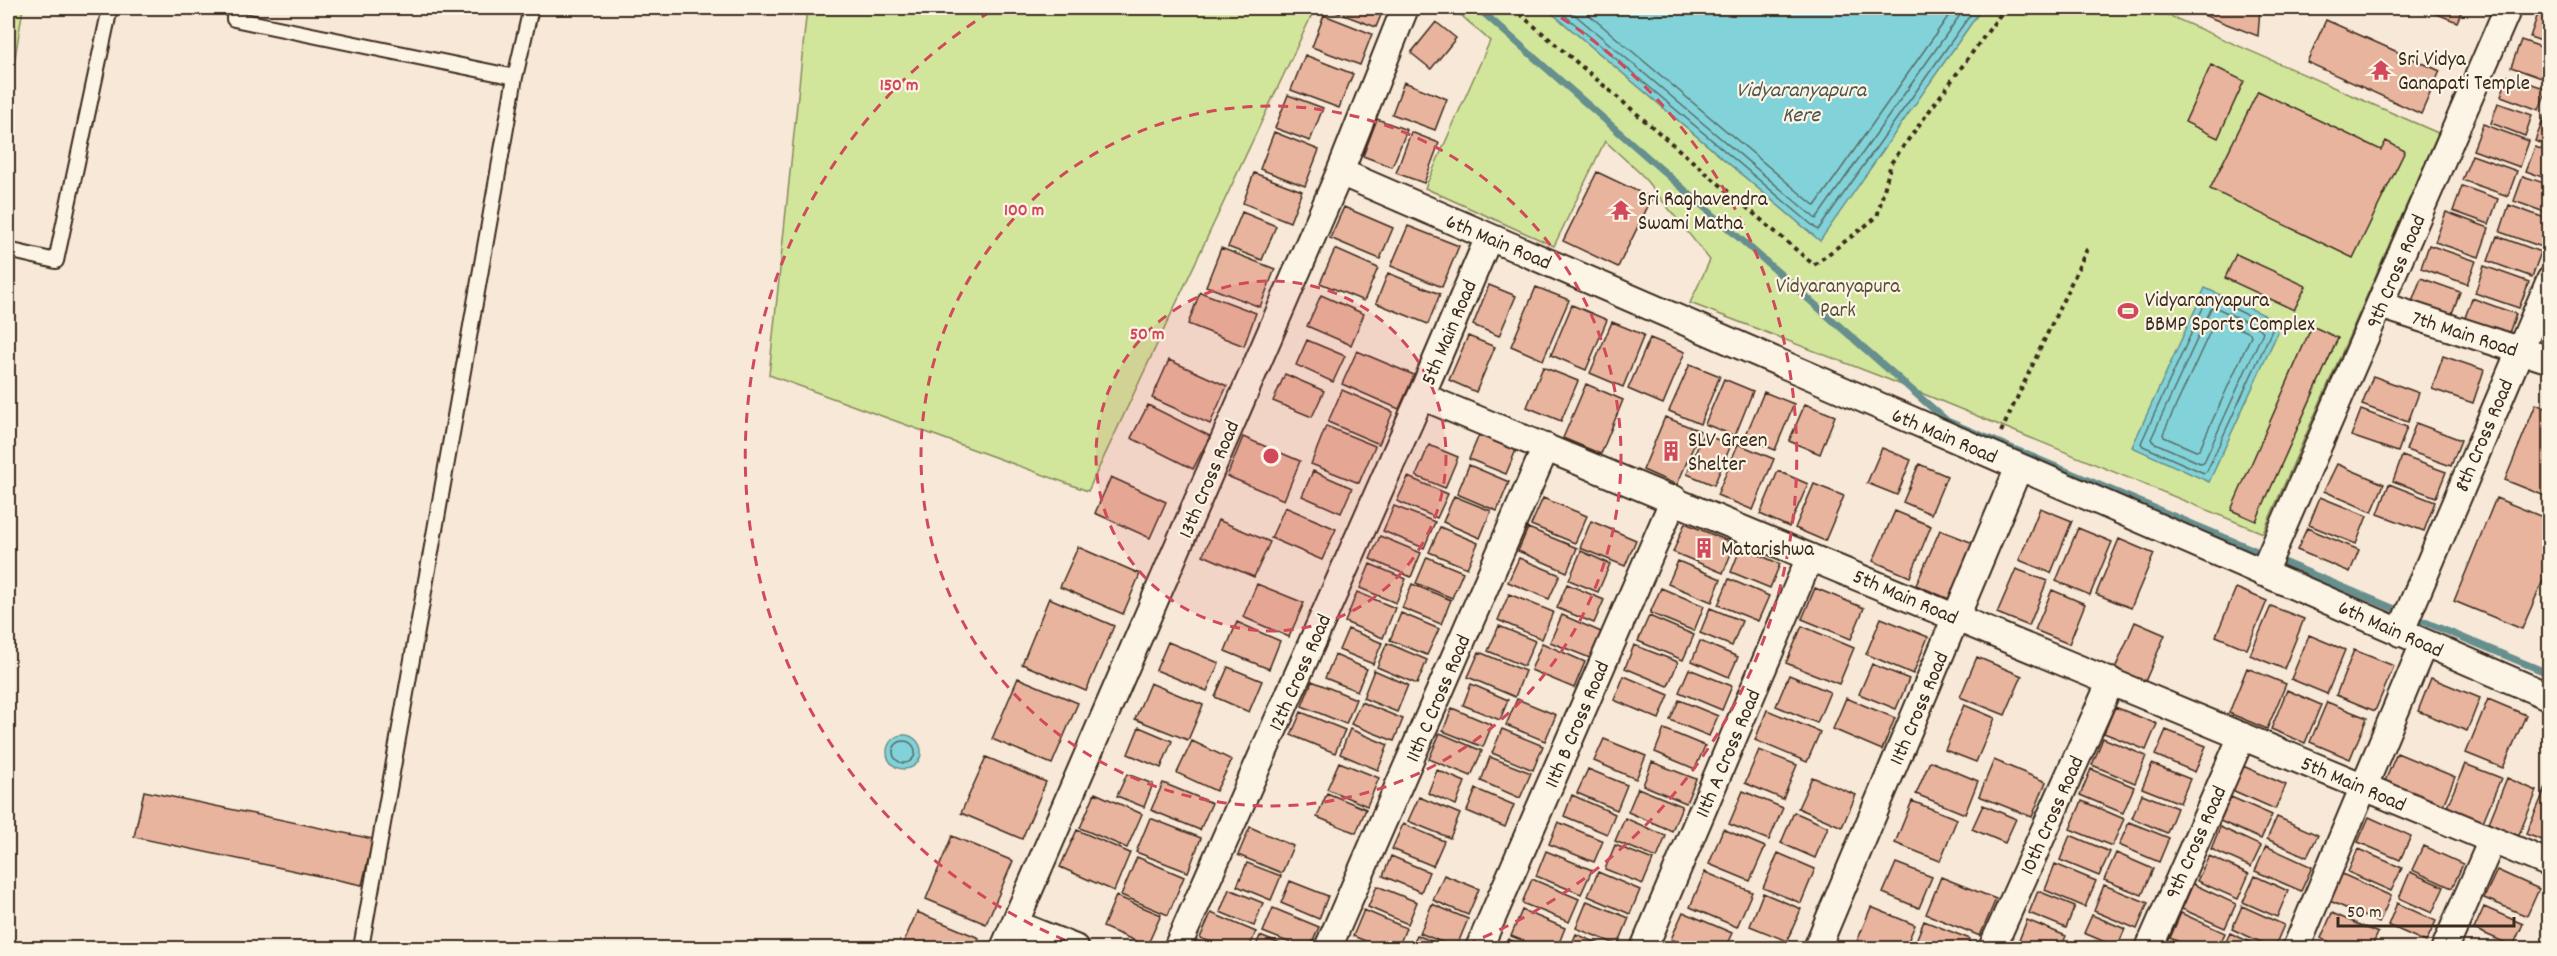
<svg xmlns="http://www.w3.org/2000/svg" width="2557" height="956" viewBox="0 0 2557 956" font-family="Dekko,sans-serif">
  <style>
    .green { fill: #d1e69b; stroke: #86885c; stroke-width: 1.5 }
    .water { fill: #82d3d9; stroke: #668f8e; stroke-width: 1.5 }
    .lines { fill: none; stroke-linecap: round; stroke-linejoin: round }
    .shore { stroke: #576e69; stroke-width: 1.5 }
    .stream { stroke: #668f8e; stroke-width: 7 }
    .building { fill: #e9b49d; stroke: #3b2a1e; stroke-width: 1.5 }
    .lane-casing { stroke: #3b2a1e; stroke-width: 18 }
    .street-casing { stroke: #3b2a1e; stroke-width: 30 }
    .path { stroke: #3b2a1e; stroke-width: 4; stroke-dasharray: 4.5 4.5; stroke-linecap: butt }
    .lane { stroke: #fcf5e5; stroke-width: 14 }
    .street { stroke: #fcf5e5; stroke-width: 26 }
    .ring { fill: none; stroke: #d1495b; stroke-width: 3; stroke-dasharray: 10 8 }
    .labels { text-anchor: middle; stroke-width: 4.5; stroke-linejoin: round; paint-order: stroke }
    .poi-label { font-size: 21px; fill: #3b2a1e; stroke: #fcf5e5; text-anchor: start }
    .street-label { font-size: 21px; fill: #3b2a1e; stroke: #fcf5e5 }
    .park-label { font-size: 21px; fill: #595037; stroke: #fcf5e5 }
    .water-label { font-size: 22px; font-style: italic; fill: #4d544d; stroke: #fcf5e5 }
    .centre { fill: #d1495b; stroke: #fcf5e5; stroke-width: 3 }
    .ring-label { font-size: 18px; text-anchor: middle; font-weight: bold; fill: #d1495b; stroke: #fcf5e5; stroke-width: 4.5; stroke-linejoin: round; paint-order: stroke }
  </style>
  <rect width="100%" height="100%" fill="#f8e8d7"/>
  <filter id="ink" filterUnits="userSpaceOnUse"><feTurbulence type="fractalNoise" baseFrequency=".0167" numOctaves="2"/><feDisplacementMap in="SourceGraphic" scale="12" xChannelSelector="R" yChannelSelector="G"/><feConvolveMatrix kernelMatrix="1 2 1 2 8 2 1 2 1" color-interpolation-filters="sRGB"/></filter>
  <g filter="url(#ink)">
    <path class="green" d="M8,8H23L8,102Z
      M807,8H1315L1088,491L769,375Z
      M1453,8H1546L1819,240L1982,8H2152L2438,133L2263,533L1887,379L1690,303L1710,260L1641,174L1605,141L1554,246L1425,188L1490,41Z"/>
    <path class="water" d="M1546,8H1982L1820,241Z
      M2205,288L2282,323L2209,482L2132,447Z
      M887 752a17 17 0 1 1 34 0a17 17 0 1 1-34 0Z"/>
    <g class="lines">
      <path class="shore" d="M1556,8L1818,230L1975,8
        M1567,8L1816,219L1965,8
        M1581,8L1815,206L1954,8
        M2211,297L2273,328L2207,471L2204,473L2143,446L2141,443L2207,299Z
        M2215,307L2261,329L2263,332L2204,462L2200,463L2153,442L2151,439L2211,309Z
        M2219,319L2250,333L2251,336L2199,450L2196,451L2164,437L2163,434L2215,321Z
        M893 752a11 11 0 1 1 22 0a11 11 0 1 1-22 0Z"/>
      <path class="stream" d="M1478,8L1947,421L2402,612
        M2413,617L2550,674"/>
    </g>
    <path class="building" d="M1325,8H1384L1376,27Z
      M2185,8H2260L2258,36Z
      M2422,8H2463L2457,22Z
      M2539,11L2550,14V44L2530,37Z
      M1324,15L1372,34L1360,65L1312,47Z
      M2326,20L2440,71L2421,114L2307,62Z
      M1436,22L1456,38L1431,69L1411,53Z
      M2521,40L2550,50V81L2511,67Z
      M1305,55L1353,74L1339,108L1291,90Z
      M2211,65L2244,81L2218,138L2185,122Z
      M2508,76L2547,89L2539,110L2501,96Z
      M1404,82L1447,99L1435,130L1392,114Z
      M2258,91L2381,150L2386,141L2405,151L2353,258L2210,189Z
      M1288,95L1323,108L1310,141L1275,128Z
      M2498,103L2532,115L2525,136L2491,123Z
      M2545,115L2550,117V147L2535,141Z
      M1377,119L1407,130L1392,167L1363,156Z
      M2483,124L2529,141L2520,167L2473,150Z
      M1274,132L1319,150L1305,186L1260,169Z
      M1411,132L1439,143L1424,183L1396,173Z
      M2535,147L2550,152V180L2526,171Z
      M2472,155L2517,171L2508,196L2462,180Z
      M1597,172L1652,198L1618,267L1563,241Z
      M1254,173L1302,191L1290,222L1243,203Z
      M2523,176L2550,185V214L2514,201Z
      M2462,186L2498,199L2489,224L2453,211Z
      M2509,205L2550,220V235L2545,248L2500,232Z
      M1344,207L1393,228L1380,259L1330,238Z
      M1242,212L1276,226L1262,260L1228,247Z
      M2446,212L2489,228L2479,257L2435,242Z
      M1408,226L1459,246L1442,287L1391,266Z
      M2497,236L2541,252L2532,277L2488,261Z
      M2429,245L2476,261L2467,284L2421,268Z
      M1221,248L1275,269L1260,307L1206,286Z
      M1335,249L1378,268L1364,301L1320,283Z
      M2236,254L2306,286L2294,310L2225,278Z
      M2484,266L2529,282L2519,308L2475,293Z
      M1388,273L1440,294L1428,324L1376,303Z
      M2421,278L2460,292L2451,316L2412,302Z
      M1489,285L1516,296L1499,336L1473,325Z
      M1536,287L1569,300L1543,360L1511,346Z
      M1200,292L1256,313L1244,346L1188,324Z
      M1321,295L1364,314L1351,345L1307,326Z
      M2472,298L2516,314L2506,341L2462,326Z
      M1572,305L1607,320L1586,370L1551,355Z
      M1612,322L1644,335L1623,387L1590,373Z
      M2312,326L2338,338L2256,521L2231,510Z
      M1468,336L1495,347L1476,392L1449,380Z
      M1650,338L1685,352L1663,404L1628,389Z
      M1307,340L1345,356L1333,382L1296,365Z
      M1357,351L1414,375L1399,409L1342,384Z
      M2443,356L2484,370L2473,403L2432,389Z
      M1169,360L1227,386L1210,424L1152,398Z
      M1690,364L1720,376L1700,424L1669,411Z
      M1543,367L1578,381L1561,421L1527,407Z
      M1285,374L1324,391L1312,417L1273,401Z
      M2373,376L2419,393L2408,422L2362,405Z
      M1724,379L1753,391L1735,436L1705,424Z
      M1586,384L1623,400L1601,454L1563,438Z
      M1342,390L1393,412L1379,444L1328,422Z
      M1764,392L1794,404L1775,450L1745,437Z
      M1805,404L1835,416L1820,454L1789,441Z
      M2536,404L2550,410V498L2505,480Z
      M1148,405L1210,436L1193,469L1131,438Z
      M2361,410L2407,427L2398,452L2351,436Z
      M1665,417L1700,431L1677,485L1643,470Z
      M2416,423L2461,440L2451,466L2406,450Z
      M1326,426L1375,446L1359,483L1311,464Z
      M1703,434L1731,445L1714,485L1687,474Z
      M1479,435L1516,450L1506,474L1469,459Z
      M1243,437L1300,461L1284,500L1227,476Z
      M1738,444L1774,459L1753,510L1717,495Z
      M1429,445L1458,457L1445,488L1416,476Z
      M1882,448L1911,460L1897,495L1867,483Z
      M2402,456L2446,472L2436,497L2393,481Z
      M1919,464L1947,476L1931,514L1903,502Z
      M2337,464L2384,484L2372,512L2324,491Z
      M1469,465L1509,482L1497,511L1457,494Z
      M1313,471L1352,488L1341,513L1302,496Z
      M1778,471L1808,484L1789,527L1760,514Z
      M1111,477L1166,502L1150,538L1095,513Z
      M1408,477L1448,494L1437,518L1397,501Z
      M1814,484L1844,496L1825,541L1795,528Z
      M2389,484L2435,502L2424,531L2378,514Z
      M1454,496L1491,511L1480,538L1443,522Z
      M2320,497L2367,516L2356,544L2309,525Z
      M1543,498L1587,516L1575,543L1531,525Z
      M2496,498L2550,520V564L2522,629L2454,601Z
      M1394,506L1435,522L1424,548L1383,531Z
      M1285,507L1336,529L1322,560L1271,538Z
      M2040,508L2072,521L2051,573L2019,560Z
      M1895,511L1931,526L1910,577L1873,561Z
      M1218,520L1270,542L1254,577L1203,555Z
      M1591,521L1636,540L1625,566L1580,548Z
      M1685,523L1735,544L1723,573L1673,552Z
      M1440,527L1478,543L1467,568L1429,552Z
      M1528,528L1577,548L1567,572L1518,551Z
      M2078,528L2112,542L2090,595L2056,581Z
      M2307,528L2359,550L2350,572L2297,550Z
      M1940,530L1973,543L1949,599L1916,585Z
      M1380,536L1421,553L1411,577L1370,559Z
      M2119,539L2154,554L2131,608L2096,594Z
      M1078,547L1140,574L1123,614L1060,587Z
      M1741,547L1780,564L1770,588L1731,572Z
      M1581,551L1610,564L1598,592L1569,580Z
      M1427,557L1463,572L1452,598L1416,583Z
      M1519,558L1560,575L1549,599L1508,582Z
      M1678,561L1721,579L1712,602L1668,584Z
      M1370,564L1406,579L1396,603L1360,588Z
      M2016,569L2047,581L2029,626L1997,613Z
      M1729,579L1769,596L1758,621L1718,605Z
      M1257,584L1304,603L1289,637L1243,617Z
      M1412,584L1451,600L1441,624L1402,608Z
      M1567,584L1604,600L1594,623L1557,608Z
      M1661,588L1704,606L1694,631L1650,613Z
      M1815,588L1864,608L1851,639L1802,619Z
      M2236,588L2267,601L2247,649L2216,636Z
      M2052,590L2085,604L2069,644L2035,630Z
      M1357,592L1395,608L1383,638L1345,622Z
      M1509,594L1553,612L1542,639L1498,620Z
      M1049,598L1114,626L1086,691L1022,664Z
      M2271,606L2304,619L2284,669L2250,655Z
      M1710,608L1742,621L1732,646L1700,633Z
      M1401,613L1439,629L1427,655L1390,640Z
      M1562,615L1601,632L1590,658L1550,642Z
      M1649,616L1694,635L1683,660L1638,641Z
      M1881,618L1928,637L1913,674L1866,654Z
      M1237,622L1280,641L1269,669L1225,651Z
      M2135,622L2165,635L2144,684L2114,671Z
      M1499,626L1535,641L1524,666L1488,651Z
      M1802,626L1854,648L1839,684L1786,663Z
      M1348,629L1382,643L1373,664L1339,650Z
      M2309,635L2345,650L2327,694L2291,679Z
      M1700,641L1738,657L1729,677L1692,661Z
      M1168,642L1219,663L1207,691L1156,670Z
      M1387,643L1427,660L1417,684L1377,667Z
      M1542,643L1585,662L1574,688L1531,670Z
      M1634,645L1678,662L1668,686L1625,668Z
      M2354,650L2394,666L2375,711L2336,695Z
      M1479,652L1525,671L1515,697L1468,677Z
      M1335,655L1367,669L1357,691L1325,678Z
      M1977,657L2022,676L2005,715L1960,697Z
      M1872,664L1909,679L1896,709L1859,694Z
      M1228,667L1262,681L1249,712L1215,697Z
      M2247,668L2286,684L2267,729L2229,713Z
      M1689,669L1732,686L1722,710L1679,692Z
      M1374,670L1408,685L1397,712L1363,698Z
      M1789,675L1830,692L1817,723L1776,706Z
      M1624,676L1669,695L1659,719L1614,700Z
      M1018,678L1078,703L1052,764L992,739Z
      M2431,678L2480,698L2467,731L2418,711Z
      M1312,681L1356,699L1346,724L1302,706Z
      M1150,683L1203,705L1188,740L1135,719Z
      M1471,684L1508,700L1500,720L1463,705Z
      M2287,690L2321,705L2305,743L2271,729Z
      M1846,698L1895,718L1882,750L1833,729Z
      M1517,699L1556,715L1545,741L1506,725Z
      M2488,699L2526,715L2503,768L2466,753Z
      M1679,700L1718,716L1709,736L1670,720Z
      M1361,702L1403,719L1394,741L1351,724Z
      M2327,702L2367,718L2350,759L2310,742Z
      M1964,705L1995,718L1976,762L1945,750Z
      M2115,707L2157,724L2146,750L2104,733Z
      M1452,708L1492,725L1483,747L1443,731Z
      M1767,710L1820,732L1807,762L1755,740Z
      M1301,712L1345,730L1335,753L1291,735Z
      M1139,727L1172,741L1161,768L1128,754Z
      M1350,729L1388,745L1378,770L1340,754Z
      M1502,729L1543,746L1533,770L1492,753Z
      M1664,729L1705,746L1695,769L1655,752Z
      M2166,730L2206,746L2195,772L2155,755Z
      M1440,733L1482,751L1471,776L1429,759Z
      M2103,738L2146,756L2135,783L2092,765Z
      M1604,739L1646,756L1636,779L1594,761Z
      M1192,741L1232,760L1216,791L1177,773Z
      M1759,750L1797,765L1783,799L1745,783Z
      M2397,753L2455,777L2440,812L2382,788Z
      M986,757L1046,782L1022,839L961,813Z
      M1490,757L1531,773L1520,798L1481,781Z
      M1994,760L2046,782L2032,817L1979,796Z
      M1930,761L1978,781L1965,814L1916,794Z
      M1339,762L1379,778L1367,806L1327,789Z
      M1652,762L1696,779L1686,803L1643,785Z
      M2152,764L2190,779L2180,803L2142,788Z
      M2465,764L2501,778L2482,824L2446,809Z
      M2243,766L2286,785L2275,809L2232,790Z
      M1588,769L1627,785L1617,810L1577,793Z
      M2091,769L2134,787L2123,813L2080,795Z
      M1437,770L1465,782L1456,805L1428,793Z
      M1127,774L1153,784L1144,807L1117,796Z
      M1812,777L1856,795L1842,827L1798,808Z
      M2507,778L2537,791L2518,837L2488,825Z
      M2550,778V843L2526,834Z
      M1163,783L1212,803L1200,830L1151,810Z
      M1638,788L1682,806L1672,831L1628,812Z
      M1476,789L1514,805L1505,827L1467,811Z
      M144,791L373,839L362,885L134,837Z
      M1743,791L1783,808L1769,840L1729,824Z
      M1095,793L1142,814L1127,848L1080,828Z
      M1327,793L1366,809L1356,833L1317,817Z
      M2142,794L2177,808L2167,833L2132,818Z
      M1572,795L1615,814L1607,834L1564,816Z
      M1419,797L1460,814L1450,838L1408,821Z
      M2231,797L2272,815L2261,839L2220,821Z
      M1912,801L1957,819L1940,861L1895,843Z
      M2082,801L2124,819L2112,846L2070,829Z
      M1983,805L2016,819L2005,843L1972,829Z
      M1794,812L1828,827L1815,858L1781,843Z
      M2277,817L2318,835L2307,857L2267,839Z
      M2369,817L2411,836L2400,860L2358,842Z
      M1150,818L1201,838L1188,872L1136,852Z
      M1625,818L1666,836L1657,858L1615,841Z
      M1558,822L1603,841L1594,862L1549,844Z
      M2129,822L2169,838L2159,862L2119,845Z
      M1403,824L1444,841L1433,866L1392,849Z
      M1250,827L1293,846L1282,873L1238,855Z
      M2220,827L2261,846L2251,867L2211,849Z
      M1723,829L1765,847L1750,881L1709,864Z
      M1077,830L1130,853L1114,891L1060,867Z
      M2070,835L2110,852L2099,876L2060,860Z
      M952,836L1013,861L986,924L926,899Z
      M1615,845L1653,860L1643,884L1605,869Z
      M2266,846L2312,867L2301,891L2255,871Z
      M2423,846L2463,864L2452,888L2412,870Z
      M2358,849L2402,868L2391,891L2348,872Z
      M1546,851L1592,870L1581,894L1536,876Z
      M1778,853L1815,869L1801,903L1763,888Z
      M2116,853L2153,869L2142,895L2104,880Z
      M1391,856L1429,872L1421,892L1383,876Z
      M2209,856L2249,874L2238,899L2197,881Z
      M1137,857L1184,877L1168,915L1121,895Z
      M1247,863L1281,876L1271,900L1237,886Z
      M1896,863L1932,877L1919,908L1883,893Z
      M2055,864L2096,881L2085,907L2045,890Z
      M2497,870L2539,889L2527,916L2484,898Z
      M1598,872L1640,890L1630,914L1588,896Z
      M1705,872L1752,892L1737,927L1690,907Z
      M2410,872L2444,887L2432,913L2399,898Z
      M2342,874L2391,896L2379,923L2330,901Z
      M1444,875L1479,889L1468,915L1433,900Z
      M2255,876L2288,891L2277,917L2243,902Z
      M1941,877L1996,899L1980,936L1926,914Z
      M1532,879L1579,899L1569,922L1522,903Z
      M1290,881L1328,896L1319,919L1281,903Z
      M2193,884L2236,904L2225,928L2182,909Z
      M2104,885L2148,903L2137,929L2094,911Z
      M1377,886L1417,902L1408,924L1368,907Z
      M1229,889L1263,903L1254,926L1220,912Z
      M2038,891L2075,906L2066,928L2029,913Z
      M1763,893L1801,909L1787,941L1750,926Z
      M1116,896L1161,915L1147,946L1103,927Z
      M1587,901L1629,918L1618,945L1576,928Z
      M2397,903L2436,921L2426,942L2388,925Z
      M1432,904L1468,919L1456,948L1420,933Z
      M2242,906L2284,925L2274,948L2232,929Z
      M1871,907L1915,925L1905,948H1867L1856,944Z
      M2484,907L2523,924L2513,946L2474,929Z
      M1273,908L1319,927L1310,948H1303L1263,932Z
      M1364,910L1406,928L1398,948H1383L1353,936Z
      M1522,910L1565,928L1557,948H1541L1511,936Z
      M917,912L979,938L974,948H901Z
      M1683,912L1732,933L1725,948H1693L1671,939Z
      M1211,913L1256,932L1249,948H1227L1200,938Z
      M2181,913L2225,933L2218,948H2194L2170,938Z
      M2332,913L2378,933L2371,948H2343L2321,938Z
      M2092,915L2125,929L2117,947L2084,933Z
      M2027,920L2066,936L2061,948H2031L2018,943Z
      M1924,921L1970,939L1966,948H1913Z
      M2230,933L2263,948H2223Z
      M1576,934L1609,948H1570Z
      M1417,935L1448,948H1411Z
      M1260,936L1290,948H1255Z
      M1508,939L1530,948H1504Z
      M1199,942L1214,948H1196Z
      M2078,942L2094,948H2075Z
      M2169,943L2182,948H2167Z"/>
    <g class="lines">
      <g class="lane-casing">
        <path id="lane" d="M236,8L234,19L515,77L531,8
          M8,250L56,261L110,8
          M361,948L515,77"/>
      </g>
      <g class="street-casing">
        <path id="street" d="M1340,172L2550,697
          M1489,237L1421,396L2550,864
          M2380,305L2550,360
          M2263,573L2508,8
          M2400,633L2550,280
          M1015,924L1075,948
          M1004,948L1340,172L1405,8
          M1177,948L1421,396
          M1328,948L1546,447
          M1479,948L1674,499
          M1644,948L1810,557
          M1817,948L2019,467
          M1992,948L2111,681
          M2149,948L2242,736
          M2296,948L2424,643
          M2445,948L2492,840"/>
      </g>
      <path class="path" d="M1513,8L1814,265L1877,217L1891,163L2005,8
        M2001,432L2089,245"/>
      <use href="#lane" class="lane"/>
      <use href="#street" class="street"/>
    </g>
  </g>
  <circle cx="1271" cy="456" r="175" fill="#d1495b" fill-opacity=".12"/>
  <g class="ring">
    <circle cx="1271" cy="456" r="175"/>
    <circle cx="1271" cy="456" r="350"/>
    <path d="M1082 947A526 526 0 0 1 996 8M1546 8A526 526 0 0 1 1460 947"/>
  </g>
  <defs>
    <g id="temple-bare" transform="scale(1.62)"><path d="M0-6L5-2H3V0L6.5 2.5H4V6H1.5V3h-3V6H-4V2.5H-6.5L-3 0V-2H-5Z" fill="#d1495b" stroke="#fcf5e5" stroke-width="2.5" paint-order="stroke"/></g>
    <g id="stadium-bare" transform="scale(1.62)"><path d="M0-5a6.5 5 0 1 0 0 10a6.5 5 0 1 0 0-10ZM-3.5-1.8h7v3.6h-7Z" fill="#d1495b" stroke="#fcf5e5" stroke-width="2.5" paint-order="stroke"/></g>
    <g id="building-bare" transform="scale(1.62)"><path d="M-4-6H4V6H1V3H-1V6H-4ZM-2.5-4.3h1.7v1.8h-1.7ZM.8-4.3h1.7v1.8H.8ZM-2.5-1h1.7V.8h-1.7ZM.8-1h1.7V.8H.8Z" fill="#d1495b" stroke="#fcf5e5" stroke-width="2.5" paint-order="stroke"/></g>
  </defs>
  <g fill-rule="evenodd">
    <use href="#temple-bare" x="2381" y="70"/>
    <use href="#temple-bare" x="1621" y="210"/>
    <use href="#stadium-bare" x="2128" y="311"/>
    <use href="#building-bare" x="1671" y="451"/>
    <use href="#building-bare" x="1704" y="548"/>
  </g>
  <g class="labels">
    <g class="poi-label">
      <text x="2398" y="65">Sri Vidya<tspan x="2398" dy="24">Ganapati Temple</tspan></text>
      <text x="1638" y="205">Sri Raghavendra<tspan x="1638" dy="24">Swami Matha</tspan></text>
      <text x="2145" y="306">Vidyaranyapura<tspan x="2145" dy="24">BBMP Sports Complex</tspan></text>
      <text x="1688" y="446">SLV Green<tspan x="1688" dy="24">Shelter</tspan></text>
      <text x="1721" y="555">Matarishwa</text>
    </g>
    <g class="street-label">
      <text transform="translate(1499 241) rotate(23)" y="7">6th Main Road</text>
      <text transform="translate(2395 271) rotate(-67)" y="7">9th Cross Road</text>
      <text transform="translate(1448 332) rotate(-67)" y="7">5th Main Road</text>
      <text transform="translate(2465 333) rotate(18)" y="7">7th Main Road</text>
      <text transform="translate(1945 435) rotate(23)" y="7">6th Main Road</text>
      <text transform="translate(2483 435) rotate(-67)" y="7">8th Cross Road</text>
      <text transform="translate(1208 479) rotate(-67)" y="7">13th Cross Road</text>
      <text transform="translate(1906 596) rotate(23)" y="7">5th Main Road</text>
      <text transform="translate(2391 628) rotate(24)" y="7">6th Main Road</text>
      <text transform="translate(1299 672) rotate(-66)" y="7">12th Cross Road</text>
      <text transform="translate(1437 698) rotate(-67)" y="7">11th C Cross Road</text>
      <text transform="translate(1918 708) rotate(-67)" y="7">11th Cross Road</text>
      <text transform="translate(1576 724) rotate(-67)" y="7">11th B Cross Road</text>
      <text transform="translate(1727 753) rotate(-67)" y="7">11th A Cross Road</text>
      <text transform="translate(2354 783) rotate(23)" y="7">5th Main Road</text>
      <text transform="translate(2051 815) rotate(-66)" y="7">10th Cross Road</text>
      <text transform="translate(2195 842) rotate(-66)" y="7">9th Cross Road</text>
    </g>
    <g class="park-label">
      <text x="1838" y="292">Vidyaranyapura<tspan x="1838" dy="24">Park</tspan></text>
    </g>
    <g class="water-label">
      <text x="1801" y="96">Vidyaranyapura<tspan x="1801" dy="25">Kere</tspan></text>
    </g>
  </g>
  <circle cx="1271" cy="456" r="9" class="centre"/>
  <g class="ring-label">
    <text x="899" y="90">150 m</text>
    <text x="1024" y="215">100 m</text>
    <text x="1147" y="339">50 m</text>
  </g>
  <rect width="2557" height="956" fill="none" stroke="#fcf5e5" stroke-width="30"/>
  <rect x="15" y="15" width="2527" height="926" fill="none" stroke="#3b2a1e" stroke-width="2" filter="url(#ink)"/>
  <path d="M2338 917v9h176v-9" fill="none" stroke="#3b2a1e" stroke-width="3"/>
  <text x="2347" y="917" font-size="18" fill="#3b2a1e" stroke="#fcf5e5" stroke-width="4.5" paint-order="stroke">50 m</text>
</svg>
